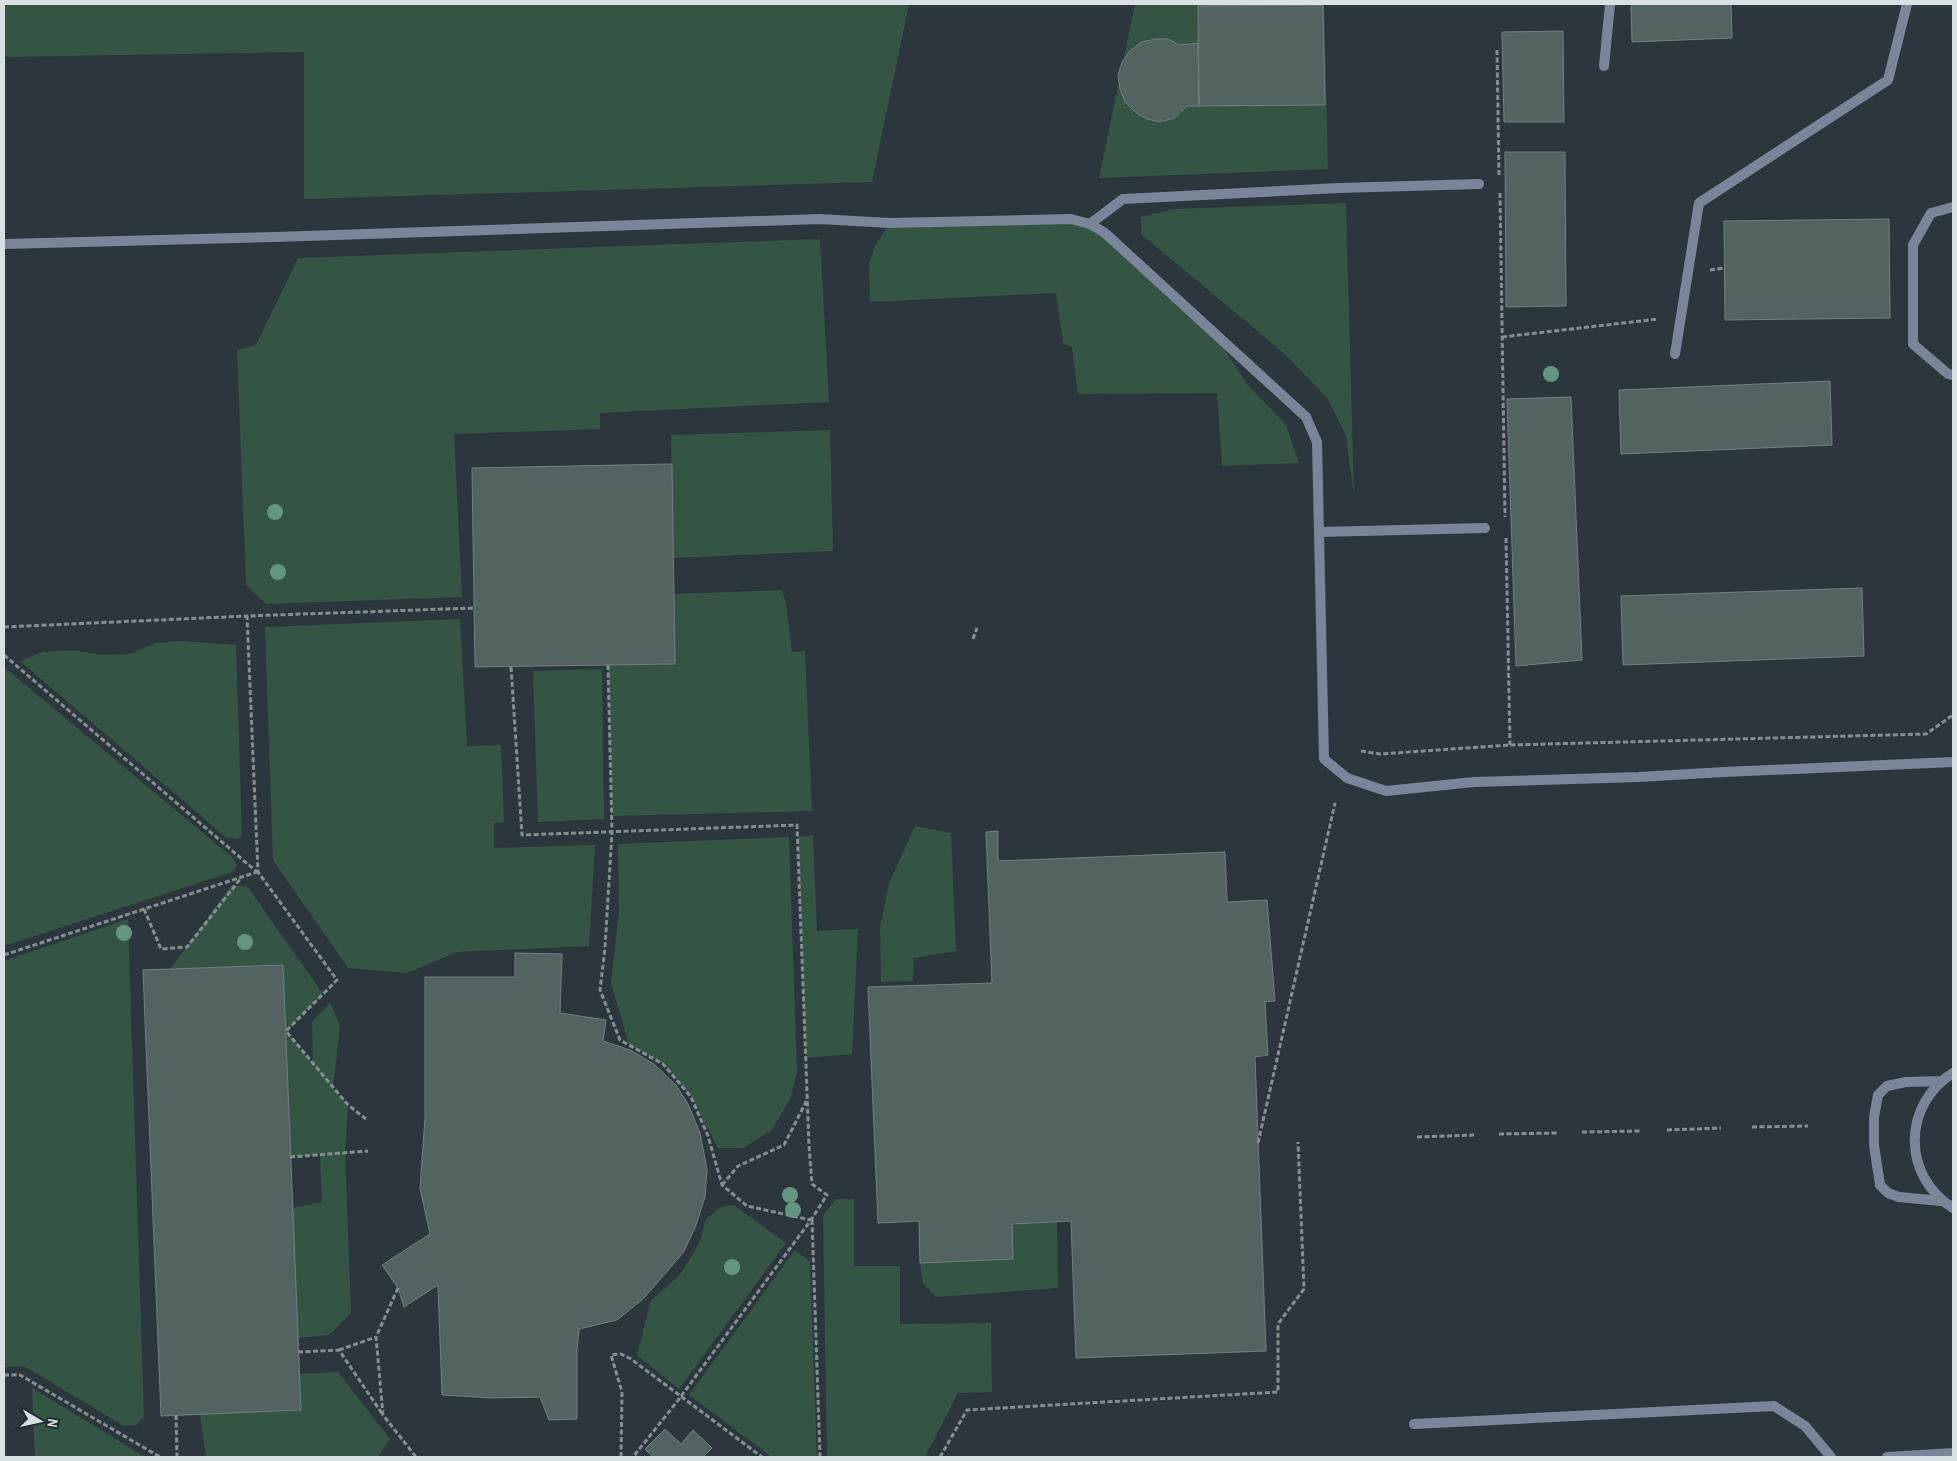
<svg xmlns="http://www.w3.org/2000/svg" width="1957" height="1461" viewBox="0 0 1957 1461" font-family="'Archivo Narrow',sans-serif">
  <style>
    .green { fill: #355544 }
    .building { fill: #536362; stroke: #718181 }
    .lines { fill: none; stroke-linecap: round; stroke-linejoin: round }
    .path { stroke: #858e93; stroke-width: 3; stroke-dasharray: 5 2.5; stroke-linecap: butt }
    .lane { stroke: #7a8599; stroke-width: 10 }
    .tree { fill: #639681 }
  </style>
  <rect width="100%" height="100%" fill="#2b373d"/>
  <path class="green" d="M4,4H909L872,182L304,199V52L4,57Z
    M1135,4H1324L1328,169L1099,178Z
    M1346,203L1354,497L1346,436L1328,399L1286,355L1141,234V217L1174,209Z
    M1071,219L1105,233L1215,334L1247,384L1286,425L1299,463L1222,466L1217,393L1078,394L1072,347L1063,343L1056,293L870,302L869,264L875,246L890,223Z
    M820,239L829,402L600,413V429L454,434L462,597L266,604L246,585L237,350L256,345L298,258Z
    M830,430L833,551L673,558L671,435Z
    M782,590L786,604L792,652L805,651L812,811L612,816L608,665L675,664L674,594Z
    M460,619L467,746L501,745L504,822L494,823V848L595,845L589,946L457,952L407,973L348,968L273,860L265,627Z
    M180,641L236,645L242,836L236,839L227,838L20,661L43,652L72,650L101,655L130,654L156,643Z
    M4,667L233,858L237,866L232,872L4,946Z
    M602,669L604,819L538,822L533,671Z
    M915,826L951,833L956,951L914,958L913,981L881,982L880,927L889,883Z
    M813,835L817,931L858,929L852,1054L806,1058L798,837Z
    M789,837L797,1072L790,1099L772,1130L743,1148H718L691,1097L663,1064L629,1045L611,983L619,912L618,844Z
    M231,886H247L323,994L286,1031L313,1064L312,1022L330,1003L340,1025L333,1088L348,1105L345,1153L351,1313L329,1335L298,1338L292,1208L322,1202L320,1155L290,1157L283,965L170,969Z
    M128,919L144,1417L136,1425L124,1426L24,1366L4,1367V961Z
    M836,1199H854V1266H900V1324L991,1323L992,1392L958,1393L925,1457H827L823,1216Z
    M728,1205L735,1206L786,1243L679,1389L637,1355L651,1300L661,1292L682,1272L700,1241L706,1219L718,1209Z
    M1057,1222L1058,1288L936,1297L923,1283L920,1263L1012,1224Z
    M795,1250L810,1261L817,1457H772L689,1395Z
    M338,1372L390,1439L378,1457H206L200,1414L299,1374Z
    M32,1388L145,1457H35Z"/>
  <path class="building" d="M1631,4H1731L1732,38L1632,42Z
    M1323,5L1325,105L1199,106L1198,6Z
    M1563,31L1564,122H1504L1502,32Z
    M1155,39H1168L1180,45L1198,43L1199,106H1187L1174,118L1160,122L1147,119L1135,112L1125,102L1120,89L1118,75L1122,62L1130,51L1142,42Z
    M1505,152H1565L1566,306L1506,307Z
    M1889,219L1890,318L1725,320L1724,221Z
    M1830,381L1832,445L1621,454L1619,390Z
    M1571,397L1582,660L1516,666L1507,399Z
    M672,464L675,664L475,667L472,468Z
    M1862,588L1864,656L1623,665L1621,596Z
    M998,831V861L1225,852L1227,902L1267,900L1275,1001L1265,1002L1268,1055L1255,1057L1266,1351L1076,1358L1071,1221L1012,1224L1013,1259L920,1263L919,1221L878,1223L868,987L992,983L986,832Z
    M515,953L562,954L560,1013L606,1020L603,1041L630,1050L654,1064L676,1085L688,1104L700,1133L707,1170L705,1197L695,1228L683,1253L644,1298L617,1320L579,1329L577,1350V1419L549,1420L540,1397L492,1398L442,1395L438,1285L404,1307L398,1288L382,1265L430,1234L420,1188L425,1118V977H515Z
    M283,965L301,1410L161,1416L143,970Z
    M665,1429L681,1444L693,1430L712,1448L703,1457H653L645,1449Z"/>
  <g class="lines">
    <path class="path" d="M1497,50L1499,175
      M1500,193L1505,517
      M1710,270L1725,268
      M1502,337L1658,319
      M1506,538L1510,745
      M4,627L247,616
      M973,639L977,628
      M4,655L257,872
      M608,665L612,832L605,948L600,990L620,1040L663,1064L691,1097L708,1136L722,1185L747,1206L811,1220
      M511,667L522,835L797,825L809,1146L812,1184L827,1195L811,1220L676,1403L633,1457
      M1361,751L1380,754L1510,745L1926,734L1953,715
      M144,909L161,949L187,947L241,878
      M4,955L257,872
      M366,1119L348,1105L286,1031L337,980L258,872L247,616L474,608
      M1752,1127L1808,1126
      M1667,1130L1721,1128
      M1582,1132L1640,1131
      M1499,1134L1557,1133
      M1417,1137L1474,1135
      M1258,1143L1335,803
      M290,1157L368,1151
      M722,1185L738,1166L784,1145L807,1100
      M812,1220L820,1457
      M398,1288L376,1337L383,1415L416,1457
      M339,1350L376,1337
      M298,1352L339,1350L383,1415
      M4,1375H20L160,1457
      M176,1415L177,1457
      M621,1457L622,1392L611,1355L621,1354L631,1359L762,1457
      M940,1457L967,1410L1278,1392V1324L1304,1289L1298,1142"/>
    <path class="lane" d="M1604,66L1610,4
      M1953,207L1931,213L1913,245V344L1948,374L1953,375
      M1090,224L1123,199L1339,188L1479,184
      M4,244L275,237L819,219L890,223L1071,219L1090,224L1105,233L1306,417L1317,442L1324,759L1347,778L1386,791L1474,782L1639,777L1724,772L1953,762
      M1675,354L1699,203L1888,80L1907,4
      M1319,532L1485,528
      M1953,1073C1902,1105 1902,1176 1953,1208
      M1941,1081L1906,1082L1887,1086L1878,1095L1874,1117V1145L1880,1185L1888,1193L1899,1197L1941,1201
      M1414,1424L1774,1406L1805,1426L1831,1457
      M1887,1457L1953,1453"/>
  </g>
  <g class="tree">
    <circle cx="1551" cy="374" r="8"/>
    <circle cx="275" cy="512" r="8"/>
    <circle cx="278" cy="572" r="8"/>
    <circle cx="124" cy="933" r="8"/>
    <circle cx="245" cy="942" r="8"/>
    <circle cx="790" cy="1195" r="8"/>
    <circle cx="793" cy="1210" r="8"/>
    <circle cx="732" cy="1267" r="8"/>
  </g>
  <rect width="1957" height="1461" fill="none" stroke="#d9e0e4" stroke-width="10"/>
  <g transform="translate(40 1421) rotate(99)" stroke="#212d32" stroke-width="4" paint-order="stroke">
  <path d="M0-4L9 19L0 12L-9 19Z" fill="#d9e0e4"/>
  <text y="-8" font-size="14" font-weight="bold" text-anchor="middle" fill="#d9e0e4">N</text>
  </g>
</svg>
